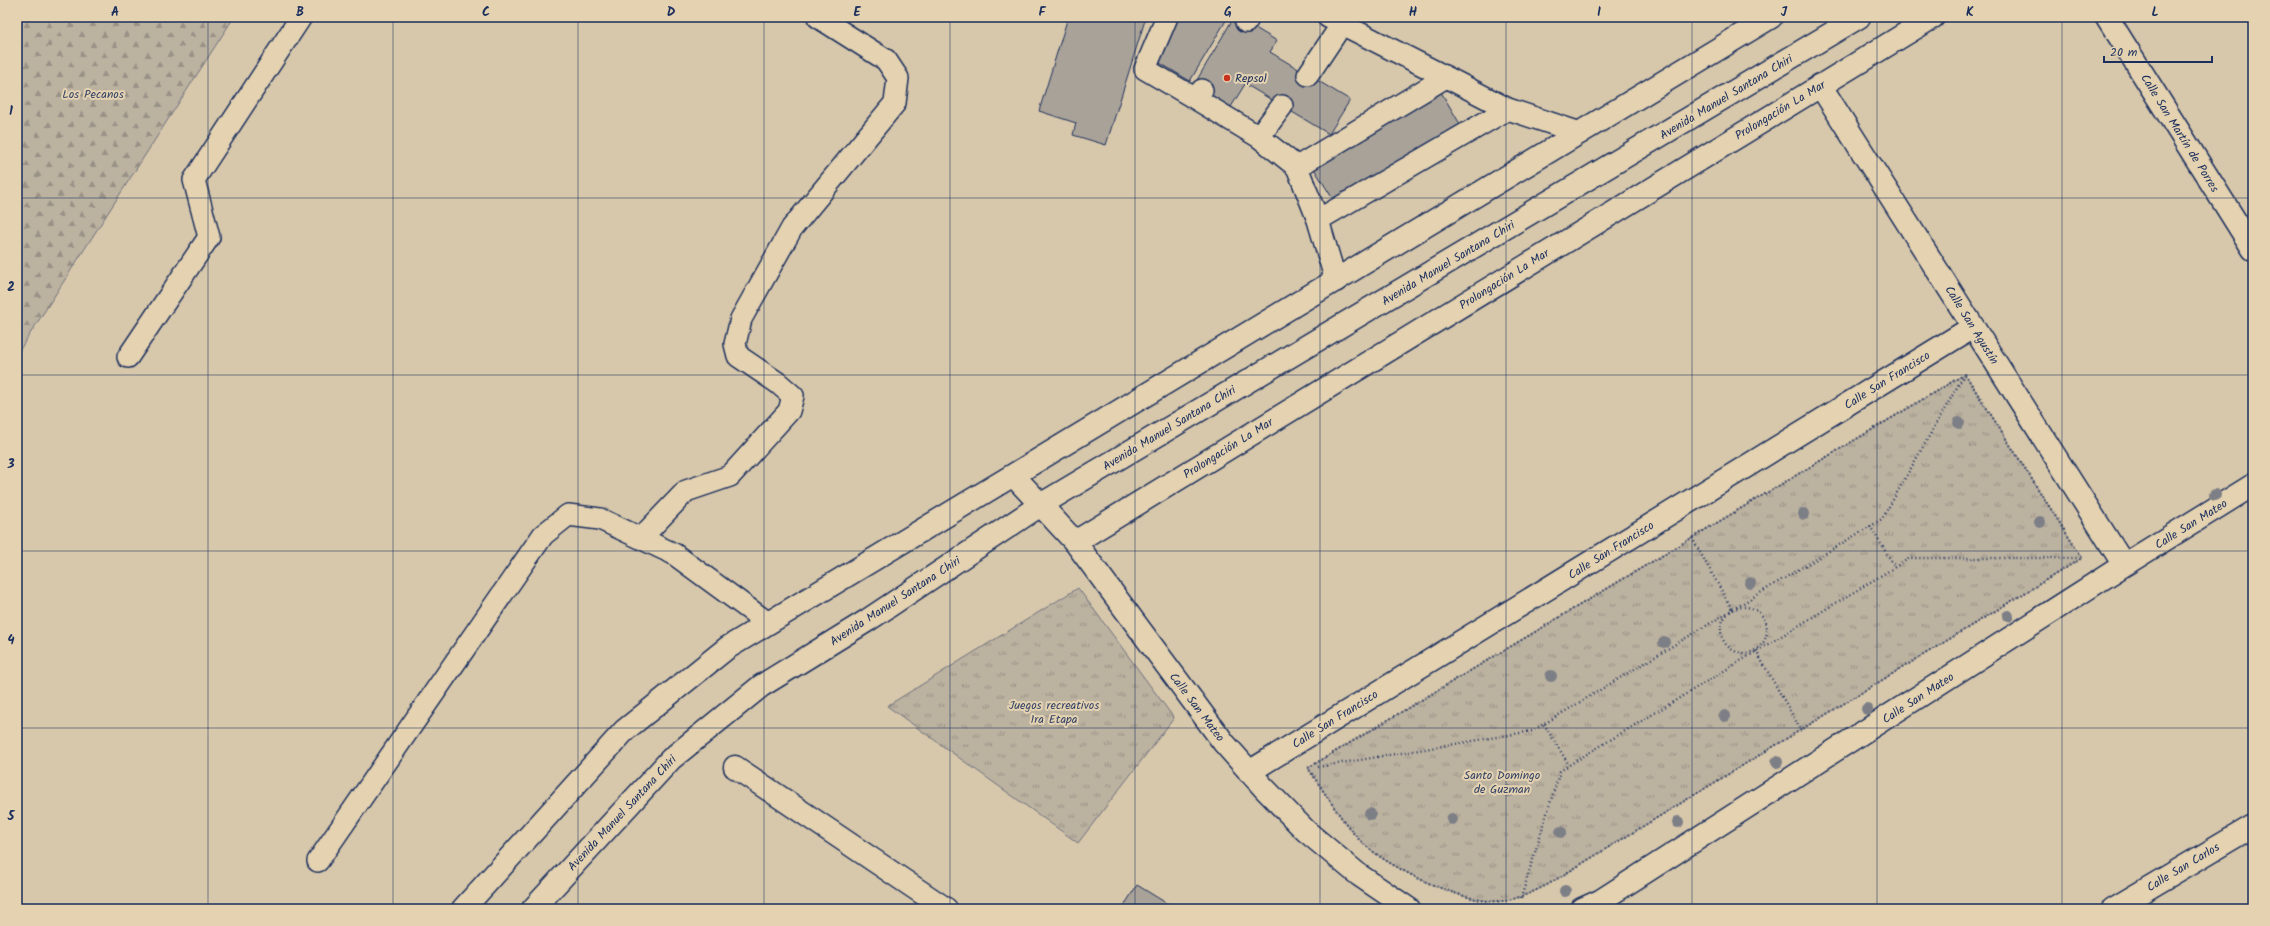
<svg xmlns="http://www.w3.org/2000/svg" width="2270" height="926" viewBox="0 0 2270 926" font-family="Kalam,sans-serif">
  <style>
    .grass { fill: url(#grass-tufts); stroke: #6c707f }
    .forest { fill: url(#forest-firs); stroke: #6c707f }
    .building { fill: #a9a298; stroke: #1b2f5e }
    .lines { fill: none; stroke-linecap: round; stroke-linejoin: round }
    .lane-casing { stroke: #1b2f5e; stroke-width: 24 }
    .street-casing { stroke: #1b2f5e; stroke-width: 25 }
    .secondary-casing { stroke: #1b2f5e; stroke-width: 25 }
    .path { stroke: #1b2f5e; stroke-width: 2.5; stroke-dasharray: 1 3; stroke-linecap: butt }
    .lane { stroke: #e4d2b0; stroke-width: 21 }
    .street { stroke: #e4d2b0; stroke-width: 22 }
    .secondary { stroke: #e4d2b0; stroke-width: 22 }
    .tree { fill: #7d7f86 }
    .grid { fill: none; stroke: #1b2f5e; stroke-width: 1; stroke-opacity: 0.55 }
    .poi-dot { fill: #c8321e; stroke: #e4d2b0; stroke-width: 1.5 }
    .labels { text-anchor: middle; stroke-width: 4; stroke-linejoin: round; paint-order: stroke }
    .poi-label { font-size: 12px; fill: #1b2f5e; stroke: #e4d2b0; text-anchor: start }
    .park-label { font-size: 12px; fill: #334368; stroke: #e4d2b0 }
    .street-label { font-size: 12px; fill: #1b2f5e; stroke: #e4d2b0 }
    .neatline { fill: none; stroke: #1b2f5e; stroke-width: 1.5 }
    .grid-label { font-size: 13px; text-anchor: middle; font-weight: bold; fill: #1b2f5e }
  </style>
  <defs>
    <pattern id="grass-tufts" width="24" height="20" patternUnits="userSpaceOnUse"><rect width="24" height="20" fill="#bcb2a0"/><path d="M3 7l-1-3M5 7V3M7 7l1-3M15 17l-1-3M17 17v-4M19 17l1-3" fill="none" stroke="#989186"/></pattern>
    <pattern id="forest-firs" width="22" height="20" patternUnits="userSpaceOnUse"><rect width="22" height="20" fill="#bcb2a0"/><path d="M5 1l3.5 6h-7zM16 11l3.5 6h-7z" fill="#989186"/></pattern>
  </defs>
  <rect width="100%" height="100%" fill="#d8c8ab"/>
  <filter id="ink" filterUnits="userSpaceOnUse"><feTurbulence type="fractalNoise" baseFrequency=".025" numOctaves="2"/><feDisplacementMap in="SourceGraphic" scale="8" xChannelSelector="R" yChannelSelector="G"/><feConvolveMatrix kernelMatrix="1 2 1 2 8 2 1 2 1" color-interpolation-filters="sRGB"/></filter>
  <g filter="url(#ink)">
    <path class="grass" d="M1965,374L2082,558L1547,885C1529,894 1510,903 1489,901C1452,898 1379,864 1355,835C1338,815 1323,790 1308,768Z
      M1078,588L1174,718L1078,843L887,706Z"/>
    <path class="forest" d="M17,17H234L17,354Z"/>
    <path class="building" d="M1068,17H1146L1106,145L1073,135L1076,123L1039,111Z
      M1178,17H1228L1190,81L1153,59Z
      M1234,17H1237L1277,41L1270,52L1350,100L1329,134L1245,84L1231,107L1194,85Z
      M1441,92L1463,129L1336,204L1313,167Z
      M1137,885L1176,909H1122Z"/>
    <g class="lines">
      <g class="lane-casing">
        <path id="lane" d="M1167,17L1145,69L1196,99
          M1328,17L1446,77
          M1246,22L1249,17
          M1308,75L1342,24
          M1202,90L1196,99L1259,137L1297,167
          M1259,137L1282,106
          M1318,220L1297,167L1446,77L1508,109
          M1336,281L1318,220L1508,109L1580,133
          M128,357L209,237L194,180L301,17
          M641,538L686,491L730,476L789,411L793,396L778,383L738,356L735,344L741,319L792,228L895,103L898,78L886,60L818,17
          M318,861L543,535L568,515L600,519L674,554L768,623"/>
      </g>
      <g class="street-casing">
        <path id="street" d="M2107,17L2253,249
          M1820,85L2124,565
          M1014,476L1075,542L1224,743L1264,788L1306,831L1359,875L1409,909
          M1075,542L1933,17
          M735,767L946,909
          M1249,772L1973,327
          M1582,909L1600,901L2124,565L2253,485
          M2113,909L2253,826"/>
      </g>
      <g class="secondary-casing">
        <path id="secondary" d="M463,909L625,730L727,648L1771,17
          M533,909L671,759L761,686L868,620L1042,504L1859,17"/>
      </g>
      <path class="path" d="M1965,374L2082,558L1547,885C1529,894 1510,903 1489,901C1452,898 1379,864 1355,835C1338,815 1323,790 1308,768Z
        M1870,526L1895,567
        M1692,538L1732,609
        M1721 630a23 23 0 1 1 46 0a23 23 0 1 1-46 0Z
        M1756,651L1801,730
        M1544,724L1569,765
        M1318,767L1532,731L1544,724L1882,519L1964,375
        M1521,898L1560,771L1569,765L1910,558H2077"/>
      <use href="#lane" class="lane"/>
      <use href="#street" class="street"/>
      <use href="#secondary" class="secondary"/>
    </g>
    <g class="tree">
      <circle cx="1959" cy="423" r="6"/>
      <circle cx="2215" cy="495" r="6"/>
      <circle cx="1804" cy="514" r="6"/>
      <circle cx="2040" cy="522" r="6"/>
      <circle cx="1750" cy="583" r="6"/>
      <circle cx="2008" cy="616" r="6"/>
      <circle cx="1664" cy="642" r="6"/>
      <circle cx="1551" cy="676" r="6"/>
      <circle cx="1867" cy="709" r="6"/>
      <circle cx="1725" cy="716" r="6"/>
      <circle cx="1777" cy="762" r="6"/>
      <circle cx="1509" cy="791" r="6"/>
      <circle cx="1370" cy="814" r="6"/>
      <circle cx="1452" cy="819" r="6"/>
      <circle cx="1678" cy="822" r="6"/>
      <circle cx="1561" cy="832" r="6"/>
      <circle cx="1565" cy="891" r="6"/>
    </g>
  </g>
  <path class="grid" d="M208,17V909M393,17V909M578,17V909M764,17V909M950,17V909M1135,17V909M1320,17V909M1506,17V909M1692,17V909M1877,17V909M2062,17V909M17,198H2253M17,375H2253M17,551H2253M17,728H2253"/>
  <circle class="poi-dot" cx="1227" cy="78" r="4"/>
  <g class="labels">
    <g class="poi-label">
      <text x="1235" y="82">Repsol</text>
    </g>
    <g class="park-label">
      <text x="93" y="98">Los Pecanos</text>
      <text x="1054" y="709">Juegos recreativos<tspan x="1054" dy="14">1ra Etapa</tspan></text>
      <text x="1502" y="779">Santo Domingo<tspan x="1502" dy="14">de Guzman</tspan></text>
    </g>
    <g class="street-label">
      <text transform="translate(1726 97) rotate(-31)" y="4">Avenida Manuel Santana Chiri</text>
      <text transform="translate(1780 110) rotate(-31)" y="4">Prolongación La Mar</text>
      <text transform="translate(2180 133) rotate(58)" y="4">Calle San Martín de Porres</text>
      <text transform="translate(1448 263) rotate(-31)" y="4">Avenida Manuel Santana Chiri</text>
      <text transform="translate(1504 279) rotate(-32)" y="4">Prolongación La Mar</text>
      <text transform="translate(1972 325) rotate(58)" y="4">Calle San Agustín</text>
      <text transform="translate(1887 380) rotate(-32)" y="4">Calle San Francisco</text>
      <text transform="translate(1169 428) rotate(-31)" y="4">Avenida Manuel Santana Chiri</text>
      <text transform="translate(1228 448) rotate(-32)" y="4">Prolongación La Mar</text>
      <text transform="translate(2191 524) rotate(-32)" y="4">Calle San Mateo</text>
      <text transform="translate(1611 550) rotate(-32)" y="4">Calle San Francisco</text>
      <text transform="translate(895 601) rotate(-33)" y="4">Avenida Manuel Santana Chiri</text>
      <text transform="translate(1918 698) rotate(-33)" y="4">Calle San Mateo</text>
      <text transform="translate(1197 707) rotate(53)" y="4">Calle San Mateo</text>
      <text transform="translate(1335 719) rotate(-32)" y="4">Calle San Francisco</text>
      <text transform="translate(622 813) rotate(-47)" y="4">Avenida Manuel Santana Chiri</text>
      <text transform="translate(2183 867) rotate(-31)" y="4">Calle San Carlos</text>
    </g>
  </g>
  <rect width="2270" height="926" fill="none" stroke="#e4d2b0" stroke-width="44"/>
  <path d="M2104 56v6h108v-6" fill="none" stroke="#1b2f5e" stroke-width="2"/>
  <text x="2110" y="56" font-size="12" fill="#1b2f5e" stroke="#e4d2b0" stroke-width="3" paint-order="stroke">20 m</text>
  <rect x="22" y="22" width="2226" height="882" class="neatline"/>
  <g class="grid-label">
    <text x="115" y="16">A</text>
    <text x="300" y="16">B</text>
    <text x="486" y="16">C</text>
    <text x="671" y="16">D</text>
    <text x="857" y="16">E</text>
    <text x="1042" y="16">F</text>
    <text x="1228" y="16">G</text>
    <text x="1413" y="16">H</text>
    <text x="1599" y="16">I</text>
    <text x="1784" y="16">J</text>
    <text x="1970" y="16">K</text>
    <text x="2155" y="16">L</text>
    <text x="11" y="115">1</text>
    <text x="11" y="291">2</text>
    <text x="11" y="468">3</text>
    <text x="11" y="644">4</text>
    <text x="11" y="820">5</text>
  </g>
</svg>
